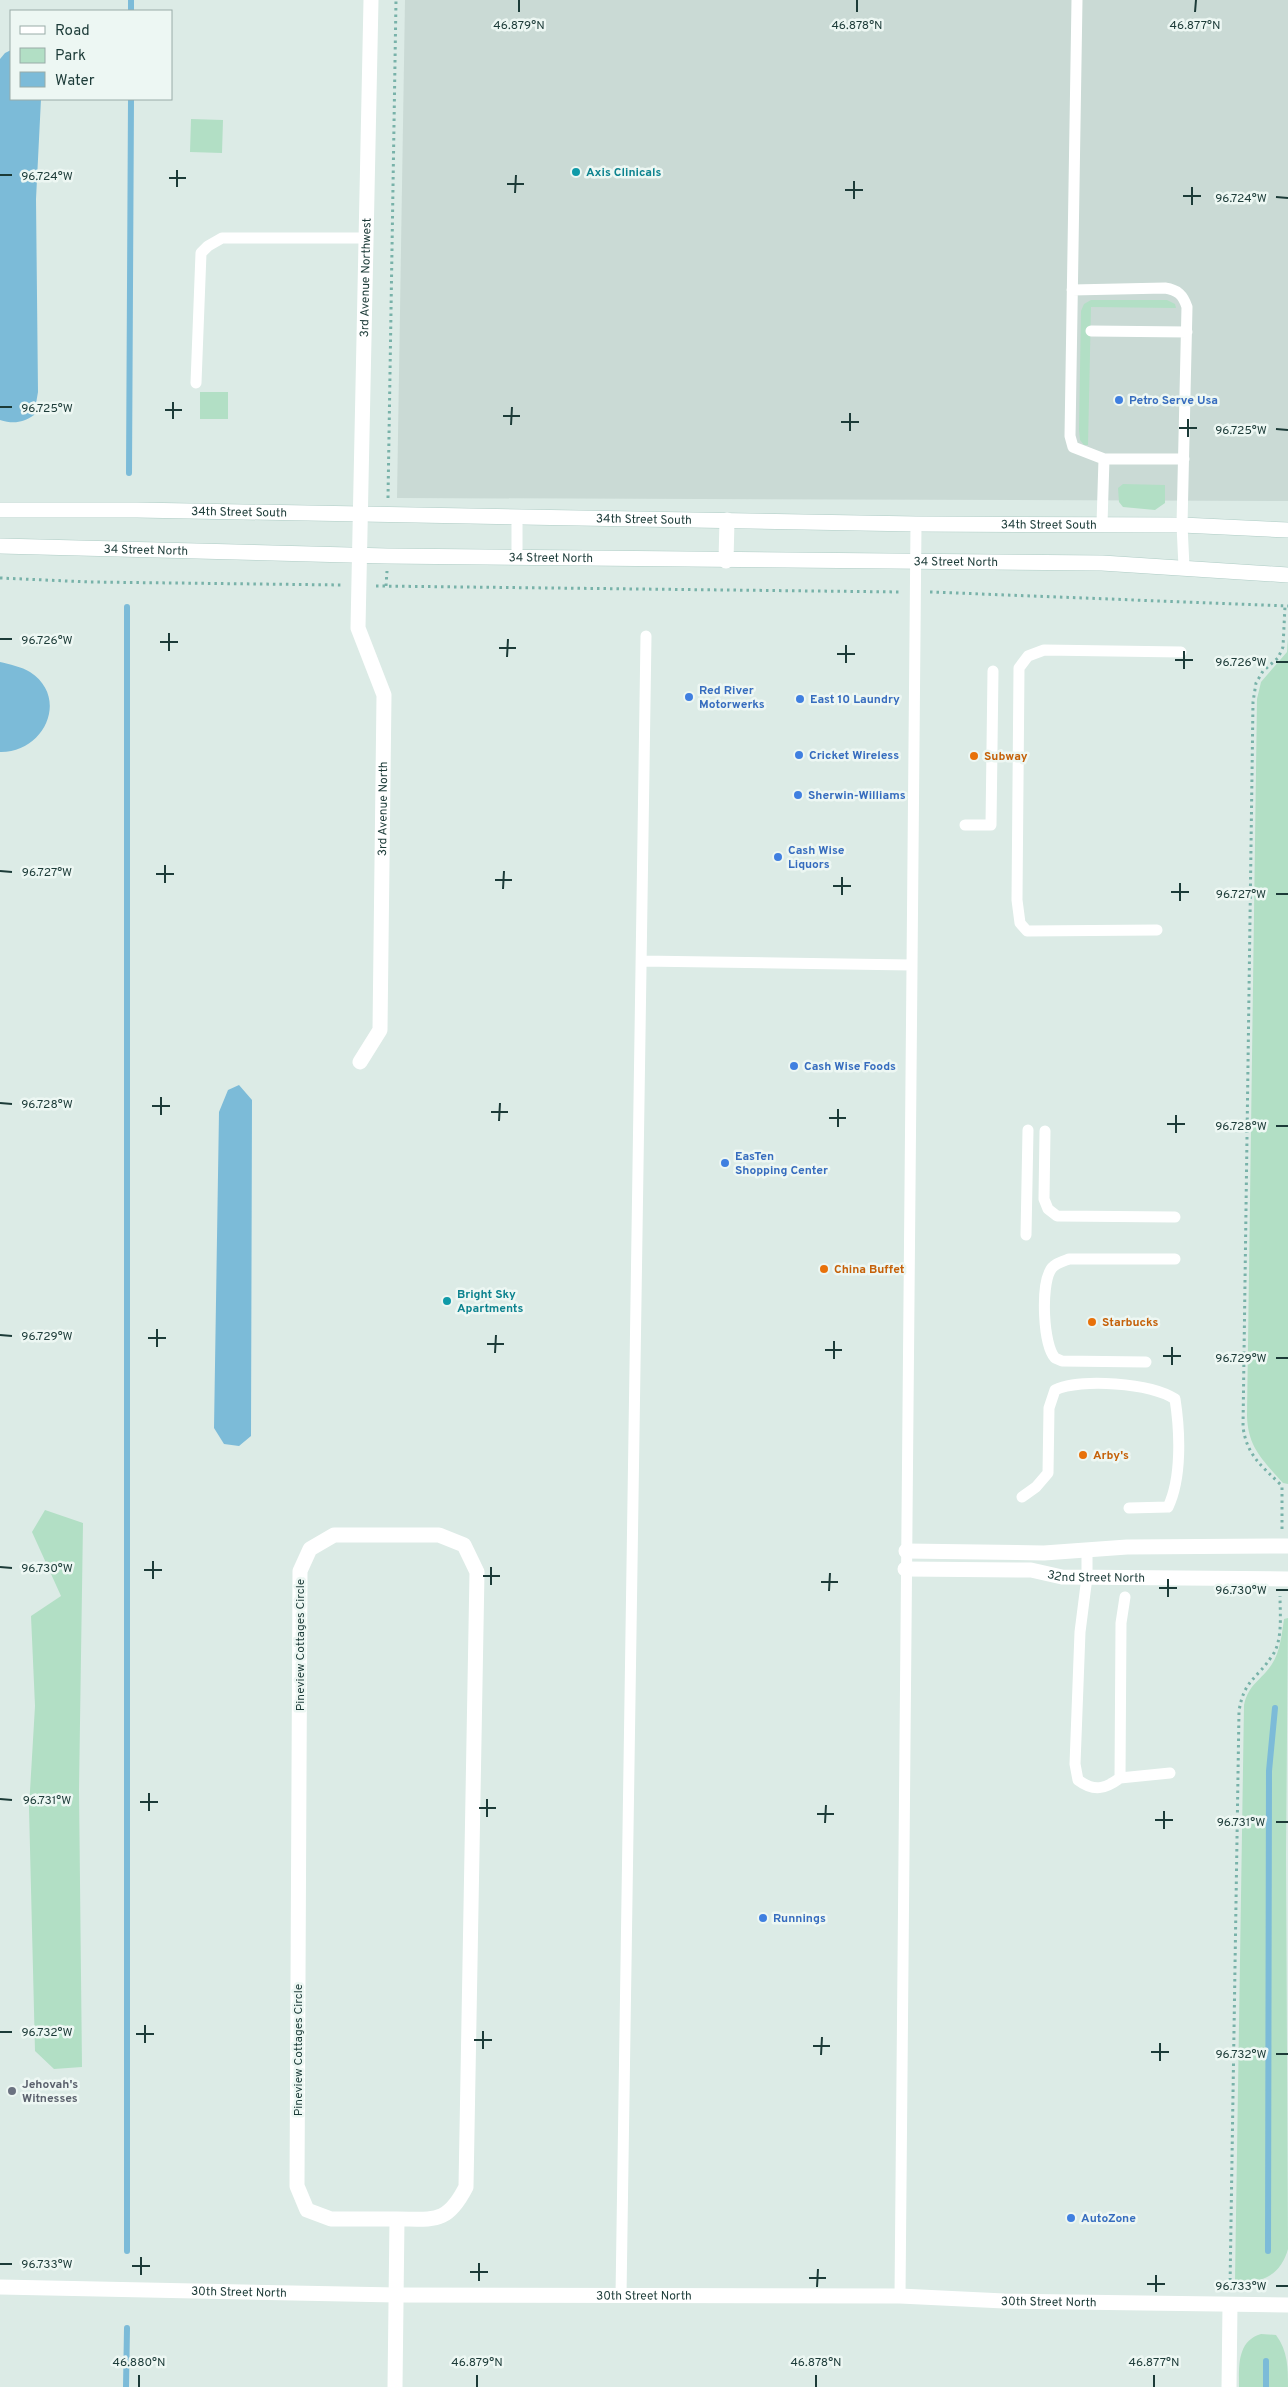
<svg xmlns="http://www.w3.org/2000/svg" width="1288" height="2387" viewBox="0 0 1288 2387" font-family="Overpass,sans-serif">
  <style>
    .built { fill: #cadad5 }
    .green { fill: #b2dfc5 }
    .water { fill: #7cbbd8 }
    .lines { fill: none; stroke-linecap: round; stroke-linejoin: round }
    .stream { stroke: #7cbbd8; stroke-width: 6 }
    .secondary-casing { stroke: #aeccc5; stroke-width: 16 }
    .path { stroke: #78b2a9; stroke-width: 3; stroke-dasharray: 2.5 4; stroke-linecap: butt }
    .lane { stroke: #fff; stroke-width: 11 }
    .street { stroke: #fff; stroke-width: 15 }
    .secondary { stroke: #fff; stroke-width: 15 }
    .ticks { fill: none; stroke: #1c3b38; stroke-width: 2 }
    .culture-dot { fill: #0f9aa8; stroke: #edf7f3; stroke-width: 2 }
    .shop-dot { fill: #3f7fe0; stroke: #edf7f3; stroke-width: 2 }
    .food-dot { fill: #e8710a; stroke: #edf7f3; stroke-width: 2 }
    .worship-dot { fill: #6b7280; stroke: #edf7f3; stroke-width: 2 }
    .labels { text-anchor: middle; stroke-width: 5; stroke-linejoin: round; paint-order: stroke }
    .culture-label { font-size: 12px; font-weight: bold; fill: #0d838f; stroke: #edf7f3; text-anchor: start }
    .street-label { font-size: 12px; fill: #1c3b38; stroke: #edf7f3 }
    .shop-label { font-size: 12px; font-weight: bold; fill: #366cbe; stroke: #edf7f3; text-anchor: start }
    .food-label { font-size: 12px; font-weight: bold; fill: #c56008; stroke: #edf7f3; text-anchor: start }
    .worship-label { font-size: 12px; font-weight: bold; fill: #5b616d; stroke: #edf7f3; text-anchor: start }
    .ticks-label { font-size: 12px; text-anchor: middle; fill: #1c3b38; stroke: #edf7f3; stroke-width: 5; stroke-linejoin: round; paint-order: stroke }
  </style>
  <rect width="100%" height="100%" fill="#dcebe6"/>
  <path class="built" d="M405,0H1288V501L397,498Z"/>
  <path class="green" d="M191,119L223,120L222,153L190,152Z
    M1091,300H1167L1175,304L1176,308L1091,307L1088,445H1084L1080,440L1079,430L1081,311L1084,304Z
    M200,392H228V419H200Z
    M1123,484L1165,485V503L1155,510L1123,507L1119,502L1118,488Z
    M1288,637V1484L1283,1483C1263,1460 1248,1448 1247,1416L1257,699L1261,682L1287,652Z
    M45,1510L83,1523L79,1790L82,2067L54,2069L35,2051L29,1808L35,1706L31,1616L61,1596L32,1532Z
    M1288,1618L1286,1854L1288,2249C1281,2275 1261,2285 1235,2280L1244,1705C1249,1683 1261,1681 1272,1664C1280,1652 1282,1633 1284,1619Z
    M1261,2334L1276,2335C1288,2351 1288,2368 1288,2387H1239C1239,2366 1237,2341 1261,2334Z"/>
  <path class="water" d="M11,50V99H41L36,199L38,392L34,415C23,423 13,424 0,420V59L5,53Z
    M0,662C9,664 22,667 30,672C70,698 44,753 0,752Z
    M239,1085L252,1100L251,1436L239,1446L224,1444L214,1428L219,1112L228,1090Z"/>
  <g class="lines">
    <path class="stream" d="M131,11V0
      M129,473L131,99
      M127,607V2251
      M1268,2251L1269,1771L1275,1708
      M126,2387L127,2328
      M1266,2387V2361"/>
    <g class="secondary-casing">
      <g id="secondary">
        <path id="s4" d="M0,510H137L916,524L1182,525L1288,530"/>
        <path id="s5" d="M0,546L387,556L1102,563L1288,575"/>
      </g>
    </g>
    <path class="path" d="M388,498L396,0
      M0,578L90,582L342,585
      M376,586L902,592
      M386,586L387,571
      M930,592L1288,606
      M1282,1529V1486C1262,1466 1247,1456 1243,1427L1253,702L1256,683L1263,671L1278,658L1283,647L1285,606
      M1230,2287L1239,1711C1244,1680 1256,1680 1272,1656C1283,1641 1280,1614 1280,1596"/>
    <path class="lane" d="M1077,0L1070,436L1073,447L1104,459H1184
      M1072,290L1165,288C1178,290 1183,295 1187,307L1182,525L1184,567
      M1091,331L1187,332
      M196,383L201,253L208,246L222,238H366
      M517,517V556
      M1102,524L1104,459
      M965,825H991L993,671
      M1157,930L1027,931L1020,923L1017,900L1019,668L1028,656L1044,650L1181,652
      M641,961L911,965
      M1045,1131L1044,1199L1048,1209L1057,1216L1175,1217
      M1026,1235L1028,1130
      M1146,1362L1062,1361L1055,1358C1043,1344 1041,1288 1050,1271C1053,1264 1061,1262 1069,1259H1175
      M1022,1497L1036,1487L1048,1473L1049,1408L1055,1390C1081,1378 1150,1383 1175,1399C1180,1431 1182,1478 1168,1507L1129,1508
      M1087,1550V1577L1080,1632L1075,1764L1078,1780C1094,1792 1105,1789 1120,1778L1121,1623L1125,1597
      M1120,1778L1170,1773
      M621,2296L646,636
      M900,2296L916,524"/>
    <g class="street">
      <path d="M726,561L727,520"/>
      <path id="s1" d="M360,1062L380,1030L384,695L358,628L371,0"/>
      <path d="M906,1551L1044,1553L1127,1547L1288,1546"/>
      <path id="s2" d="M905,1569L1031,1570L1062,1577L1288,1579"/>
      <path id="s3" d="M0,2287L396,2295L900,2296L1004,2301L1288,2305"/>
      <path d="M395,2387L397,2219C435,2219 447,2224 466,2187L477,1572L464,1545L439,1535H334L310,1549L300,1571L297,2186L307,2210L331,2219H397"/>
      <path d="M1229,2387L1230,2305"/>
    </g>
    <use href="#secondary" class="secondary"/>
  </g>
  <path class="ticks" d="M519,12V0M857,12V0M1195,12L1196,0M0,175H12M169,178H186M507,184H524M177,187V170M845,190H863M515,193L516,175M1183,196H1201M1276,197L1288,198M854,199V181M1192,205V187M0,407H12M165,410H182M503,416H520M173,419V402M841,422H859M511,425L512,407M1179,428H1197M1276,429L1288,430M850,431V413M1188,437V419M0,639H12M160,642H178M499,648H516M169,651V633M837,654H855M507,657L508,639M1175,660H1193M1276,662H1288M846,663V645M1184,669V651M0,871L12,872M156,874H174M495,880H512M165,883V865M833,886H851M503,889L504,871M1171,892H1189M1276,894H1288M842,895V877M1180,901V883M0,1103L12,1104M152,1106H170M491,1112H508M161,1115V1097M829,1118H846M499,1121L500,1103M1167,1124H1185M1276,1126H1288M838,1127V1109M1176,1133V1115M0,1335L12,1336M148,1338H166M487,1344H504M157,1347V1329M825,1350H842M495,1353L496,1335M1163,1356H1181M1276,1358H1288M834,1359V1341M1172,1365V1347M0,1567L12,1568M144,1570H162M483,1576H500M153,1579V1561M821,1582H838M491,1585V1567M1159,1588H1177M1276,1590H1288M829,1591L830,1573M1168,1597V1579M0,1799L12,1800M140,1802H158M479,1808H496M149,1811V1793M817,1814H834M487,1817V1799M1155,1820H1173M1276,1822H1288M825,1823L826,1805M1164,1829V1811M0,2032H12M136,2034H154M474,2040H492M145,2043V2025M813,2046H830M483,2049V2031M1151,2052H1169M1276,2054H1288M821,2055L822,2037M1160,2061V2043M0,2264H12M132,2266H150M470,2272H488M141,2275V2257M809,2278H826M479,2281V2263M1147,2284H1165M1276,2286H1288M817,2287L818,2269M1156,2292V2275M139,2387V2375M477,2387V2375M816,2387V2375M1154,2387V2375"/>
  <g class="culture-dot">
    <circle cx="576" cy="172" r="5"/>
    <circle cx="447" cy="1301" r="5"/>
  </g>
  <g class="shop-dot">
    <circle cx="1119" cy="400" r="5"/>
    <circle cx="689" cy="697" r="5"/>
    <circle cx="800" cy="699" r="5"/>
    <circle cx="799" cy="755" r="5"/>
    <circle cx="798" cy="795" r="5"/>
    <circle cx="778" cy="857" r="5"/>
    <circle cx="794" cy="1066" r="5"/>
    <circle cx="725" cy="1163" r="5"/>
    <circle cx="763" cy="1918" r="5"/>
    <circle cx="1071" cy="2218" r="5"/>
  </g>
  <g class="food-dot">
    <circle cx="974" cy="756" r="5"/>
    <circle cx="824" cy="1269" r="5"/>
    <circle cx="1092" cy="1322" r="5"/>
    <circle cx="1083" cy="1455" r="5"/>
  </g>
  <circle class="worship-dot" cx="12" cy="2091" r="5"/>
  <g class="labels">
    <g class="culture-label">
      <text x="586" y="176">Axis Clinicals</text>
      <text x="457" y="1298">Bright Sky<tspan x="457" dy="14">Apartments</tspan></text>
    </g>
    <g class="street-label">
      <text dy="4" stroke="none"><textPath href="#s1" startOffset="795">3rd Avenue Northwest</textPath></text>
      <text dy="4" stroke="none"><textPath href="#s4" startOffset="239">34th Street South</textPath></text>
      <text dy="4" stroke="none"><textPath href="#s4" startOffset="644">34th Street South</textPath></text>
      <text dy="4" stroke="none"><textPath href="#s4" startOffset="1049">34th Street South</textPath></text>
      <text dy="4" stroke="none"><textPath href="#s5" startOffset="146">34 Street North</textPath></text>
      <text dy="4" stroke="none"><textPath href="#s5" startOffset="551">34 Street North</textPath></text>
      <text dy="4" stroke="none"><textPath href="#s5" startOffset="956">34 Street North</textPath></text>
      <text dy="4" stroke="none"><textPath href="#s1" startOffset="259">3rd Avenue North</textPath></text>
      <text dy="4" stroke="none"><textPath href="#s2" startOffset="192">32nd Street North</textPath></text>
      <text transform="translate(300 1645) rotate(-90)" y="4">Pineview Cottages Circle</text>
      <text transform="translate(298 2050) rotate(-90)" y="4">Pineview Cottages Circle</text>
      <text dy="4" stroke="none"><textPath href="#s3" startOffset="239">30th Street North</textPath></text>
      <text dy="4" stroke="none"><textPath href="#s3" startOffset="644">30th Street North</textPath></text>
      <text dy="4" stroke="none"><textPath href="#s3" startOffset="1049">30th Street North</textPath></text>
    </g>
    <g class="shop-label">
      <text x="1129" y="404">Petro Serve Usa</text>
      <text x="699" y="694">Red River<tspan x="699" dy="14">Motorwerks</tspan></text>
      <text x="810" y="703">East 10 Laundry</text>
      <text x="809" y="759">Cricket Wireless</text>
      <text x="808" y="799">Sherwin-Williams</text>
      <text x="788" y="854">Cash Wise<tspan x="788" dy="14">Liquors</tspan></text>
      <text x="804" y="1070">Cash Wise Foods</text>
      <text x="735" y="1160">EasTen<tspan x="735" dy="14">Shopping Center</tspan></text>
      <text x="773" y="1922">Runnings</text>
      <text x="1081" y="2222">AutoZone</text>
    </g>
    <g class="food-label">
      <text x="984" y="760">Subway</text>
      <text x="834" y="1273">China Buffet</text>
      <text x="1102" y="1326">Starbucks</text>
      <text x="1093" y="1459">Arby's</text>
    </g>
    <g class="worship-label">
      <text x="22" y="2088">Jehovah's<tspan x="22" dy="14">Witnesses</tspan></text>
    </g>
  </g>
  <g class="ticks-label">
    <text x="519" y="29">46.879°N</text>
    <text x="857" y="29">46.878°N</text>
    <text x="1195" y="29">46.877°N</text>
    <text x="47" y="180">96.724°W</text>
    <text x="1241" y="202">96.724°W</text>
    <text x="47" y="412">96.725°W</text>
    <text x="1241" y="434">96.725°W</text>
    <text x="47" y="644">96.726°W</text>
    <text x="1241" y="666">96.726°W</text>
    <text x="47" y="876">96.727°W</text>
    <text x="1241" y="898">96.727°W</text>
    <text x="47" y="1108">96.728°W</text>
    <text x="1241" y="1130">96.728°W</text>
    <text x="47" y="1340">96.729°W</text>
    <text x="1241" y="1362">96.729°W</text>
    <text x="47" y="1572">96.730°W</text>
    <text x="1241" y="1594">96.730°W</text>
    <text x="47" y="1804">96.731°W</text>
    <text x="1241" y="1826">96.731°W</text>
    <text x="47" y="2036">96.732°W</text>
    <text x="1241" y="2058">96.732°W</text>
    <text x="47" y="2268">96.733°W</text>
    <text x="1241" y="2290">96.733°W</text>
    <text x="139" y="2366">46.880°N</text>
    <text x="477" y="2366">46.879°N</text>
    <text x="816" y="2366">46.878°N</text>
    <text x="1154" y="2366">46.877°N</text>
  </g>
  <rect x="10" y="10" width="162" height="90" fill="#edf7f3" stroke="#99aca8"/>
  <rect x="20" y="26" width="25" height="8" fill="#ffffff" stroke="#99aca8"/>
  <text x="55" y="35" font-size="15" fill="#1c3b38">Road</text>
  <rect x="20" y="48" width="25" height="15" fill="#b2dfc5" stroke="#99aca8"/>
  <text x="55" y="60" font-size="15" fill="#1c3b38">Park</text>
  <rect x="20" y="72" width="25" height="15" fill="#7cbbd8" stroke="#99aca8"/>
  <text x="55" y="85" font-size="15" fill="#1c3b38">Water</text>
</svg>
